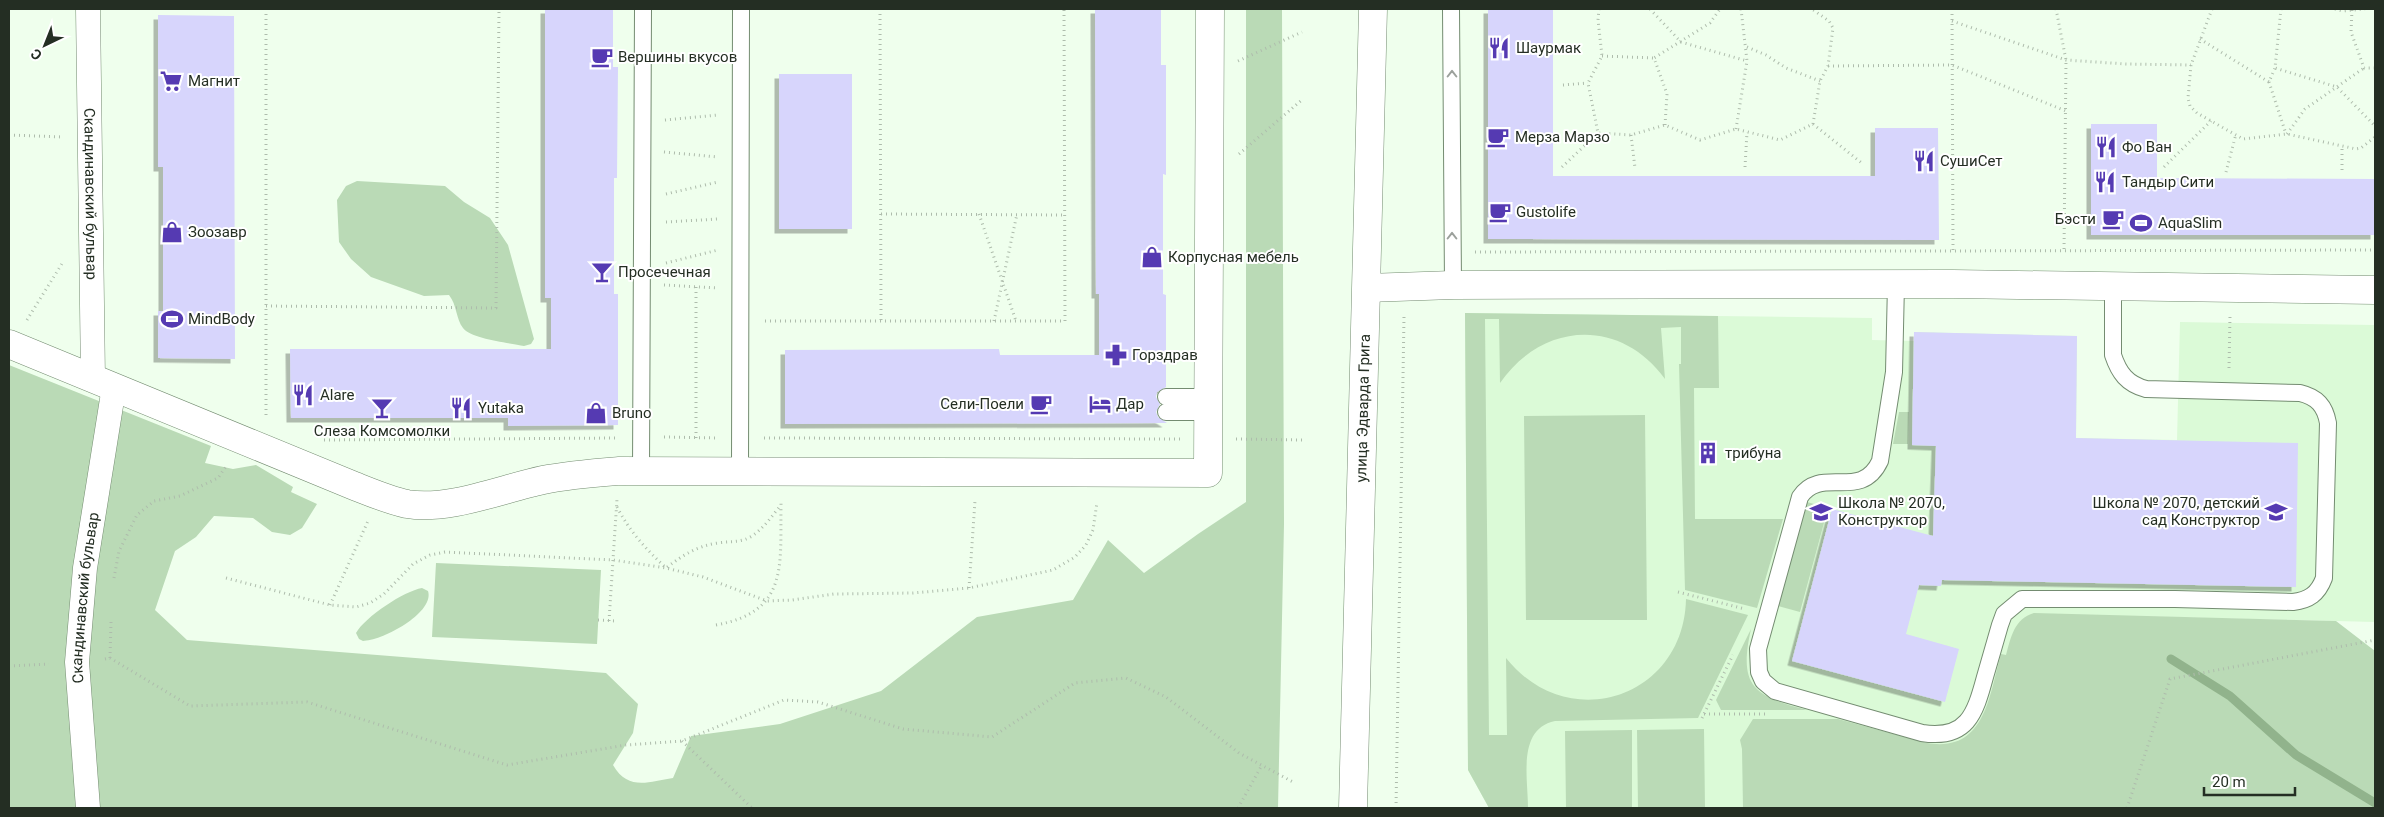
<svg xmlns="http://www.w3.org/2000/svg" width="2384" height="817" viewBox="0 0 2384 817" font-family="Roboto,sans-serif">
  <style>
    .built { fill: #dbfad7 }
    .green { fill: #badab6 }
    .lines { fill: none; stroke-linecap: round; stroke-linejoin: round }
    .stream { stroke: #91b38c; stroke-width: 9 }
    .building { fill: #d7d5fc; filter: url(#shadow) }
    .service-casing { stroke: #748c71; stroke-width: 18 }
    .pedestrian-casing { stroke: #748c71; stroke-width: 25 }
    .minor-casing { stroke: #748c71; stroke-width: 29 }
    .tertiary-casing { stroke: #748c71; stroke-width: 29 }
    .path { stroke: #aebcac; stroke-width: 3; stroke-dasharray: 1 4; stroke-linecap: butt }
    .service { stroke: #fff; stroke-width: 16 }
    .pedestrian { stroke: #fff; stroke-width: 24 }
    .minor { stroke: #fff; stroke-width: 28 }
    .tertiary { stroke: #fff; stroke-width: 28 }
    .oneway { stroke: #9ca19c }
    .labels { text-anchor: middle; stroke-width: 4; stroke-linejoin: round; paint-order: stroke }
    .poi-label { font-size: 15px; fill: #242e23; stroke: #fff; text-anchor: start }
    .street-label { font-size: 15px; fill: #242e23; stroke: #fff }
  </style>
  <defs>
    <filter id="shadow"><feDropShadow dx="-4.5" dy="4.5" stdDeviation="0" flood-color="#0004"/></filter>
  </defs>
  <rect width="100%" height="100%" fill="#efffed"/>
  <path class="built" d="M1465,313L1872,318V340L1914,341V332L2077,336L2076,438L2177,440L2180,322L2375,325V622L2127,616L2067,808H1489L1468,770Z"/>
  <path class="green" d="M1246,9H1282L1284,524L1278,808H9V365L211,446L205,463L233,469L256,465L293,487L291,492L317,504L302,528L290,535L272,532L253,518L214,516L196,537L175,551L155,610L187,640L606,673L638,704L633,733L613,765C628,791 648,782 673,778L691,736L780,724L881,691L977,617L1073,600L1108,540L1144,573L1198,534L1246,502Z
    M357,181L445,186L464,202L490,218L508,245L534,339L531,344L524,346C510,343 471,339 463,328C456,319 457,305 449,295L424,296L371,277L351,259L339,242L337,200L346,186Z
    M1465,313L1718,316L1719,388H1694L1695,519H1783L1757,608L1685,590L1679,364H1681V327L1661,328L1665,379C1620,317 1542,322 1500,383L1499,319H1485L1489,735H1507L1506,658C1568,736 1684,698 1686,599L1748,615L1698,718L1555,721C1517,729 1528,778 1528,808H1489L1468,770Z
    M1899,412H1909L1908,444H1893Z
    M1645,415L1647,620H1526L1524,416Z
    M1807,502L1828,508L1800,612L1778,606Z
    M436,563L601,570L597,644L432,637Z
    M422,588L428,591C435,613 382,641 363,641L359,639L356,633C365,617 404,591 422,588Z
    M2034,613L2336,621L2375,651V808H1743L1742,749L1740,740L1753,719H1838L1927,743C1985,753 1989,696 2001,654L2006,655C2011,637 2014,619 2034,613Z
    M1751,629C1738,687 1754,696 1807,710H1721L1716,700Z
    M1704,729L1705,808H1638L1637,730Z
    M1632,730V808H1566L1565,731Z"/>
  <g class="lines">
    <path class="stream" d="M2171,659L2230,696L2296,755L2375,803"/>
  </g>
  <path class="building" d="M545,9H613V67H618L617,178H614V294H618V425L508,426V418H291L290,349H551V298H545Z
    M1095,9H1161V65H1166V175L1163,174V294L1166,295V387L1157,392L1156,397L1160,404L1156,412L1158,417L1167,423L785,424V350L999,349L1000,355H1099V294H1096Z
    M1488,9H1553V176H1875V128H1938L1939,240L1488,239Z
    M158,15L234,16L235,359L158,358V311H163V167H158Z
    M779,74H852V229H779Z
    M2091,124H2157V178L2375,179V235H2091Z
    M1914,332L2077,336L2076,438L2298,443L2296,587L1942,580L1941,586L1919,585L1906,634L1959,649L1945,702L1792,661L1832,509L1933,536L1936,446L1912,445Z"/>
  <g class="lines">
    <g class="service-casing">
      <path id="service" d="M1451,9L1453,285
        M1896,284L1894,372L1880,461C1861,502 1821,465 1800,497L1758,649L1759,672L1763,681L1775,691L1922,733C1967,740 1975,714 1985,677C1990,660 1995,642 2000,625L2004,614L2022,599H2175L2293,602C2309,600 2318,594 2324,578L2328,423C2325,406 2317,397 2300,393L2146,389C2127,384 2119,373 2113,355V286
        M1166,397H1209
        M1166,412H1209
        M740,470L741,9
        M641,471L643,9"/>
    </g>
    <g class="pedestrian-casing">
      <g id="pedestrian">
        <path id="s1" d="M88,9L93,379"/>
        <path id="s2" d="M88,808L77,662L85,568L114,387"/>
      </g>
    </g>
    <g class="minor-casing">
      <path id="minor" d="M1367,288L1453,285L1953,284L2375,290
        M9,344L352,485C370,492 388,500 407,504C449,511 501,489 543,480C568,475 594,473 619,471L1208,473L1210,9"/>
    </g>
    <g class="tertiary-casing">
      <g id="tertiary">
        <path id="s3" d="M1353,808L1373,9"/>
      </g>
    </g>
    <path class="path" d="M266,9V418
      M880,9L881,321
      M1599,9L1598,20L1602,56L1588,83L1598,133L1631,135L1665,125L1700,140L1736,129L1780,140L1813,124L1820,81L1828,66L1833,28L1829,21L1812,9
      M1650,9L1681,42L1747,61
      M1952,9L1953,251
      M2056,9L2066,60L2064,252
      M2212,9L2191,65L2188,98L2190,106L2197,113L2243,139L2287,134L2356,149L2361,148L2375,137
      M2281,9L2275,68L2337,87L2375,126
      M2335,9L2342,11L2365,9
      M2352,10L2351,32L2364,68H2375
      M1952,21L2066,60L2126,64L2191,65
      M2200,39L2269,82L2275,68
      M1747,47L1766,55L1786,68L1820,81
      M1602,56L1654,58
      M1238,61L1302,32
      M1828,66L1952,65L2066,111
      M2269,82L2286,134
      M1563,85L1588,83
      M665,120L718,115
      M1813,124L1863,164
      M1665,125L1667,94L1654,58L1710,23L1720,9
      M1736,129L1747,61L1741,9
      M2287,134L2305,109L2364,68
      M9,135L63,137
      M1631,135L1635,168
      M664,152L718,157
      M1239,154L1303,99
      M1562,167L1598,133
      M1745,167L1747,132
      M2164,167L2211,121
      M2342,170V146
      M2226,172L2236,134
      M666,194L718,182
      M881,214L1065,215
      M979,214L1016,321
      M666,222L718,219
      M1475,252L2375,250
      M666,263L718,250
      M664,285L718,288
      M696,287V438
      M266,306L496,308L499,9
      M27,320L63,262
      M765,321H1065L1064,9
      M994,321L1017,214
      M2229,368L2230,316
      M664,437L718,438
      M764,438L1180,439
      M1236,439L1304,440
      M324,440L618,438
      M617,507C630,532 646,549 666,568C683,555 697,546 718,543C730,541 741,543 752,536C764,528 772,516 781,505V501
      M114,578L119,551L137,515L154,501L180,496L218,478L227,465
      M226,578L330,605L356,607L370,603L384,594L413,564L430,555L445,552L613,560L666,568L703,577L767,601L792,600L834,594L913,593L969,588L1053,570L1075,557L1086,545L1093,530L1097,502
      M969,588L975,501
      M1678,592L1745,609
      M330,605L368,521
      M598,620L616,621
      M609,621L617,499
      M716,625C789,612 780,565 781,506
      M110,658L111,621
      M105,659L110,658L190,706L307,702L507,765L626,745L682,741L784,700L818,702L903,729L992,737L1075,683L1126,678L1166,697L1239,753L1293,782
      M9,666L49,664
      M1704,714H1766
      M1702,718L1733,655
      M682,741L752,808
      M1238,808L1262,765
      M1396,808L1404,316
      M2127,808L2170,679L2375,640"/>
    <use href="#service" class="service"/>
    <use href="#pedestrian" class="pedestrian"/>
    <use href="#minor" class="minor"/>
    <use href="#tertiary" class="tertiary"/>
  </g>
  <defs><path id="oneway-chevron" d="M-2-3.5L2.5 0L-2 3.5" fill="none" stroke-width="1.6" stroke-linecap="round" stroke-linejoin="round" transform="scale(1.25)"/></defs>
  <g class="oneway">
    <use href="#oneway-chevron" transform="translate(1452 74) rotate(-90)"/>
    <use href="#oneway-chevron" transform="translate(1452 236) rotate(-90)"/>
  </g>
  <defs>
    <g id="restaurant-bare" transform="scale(1.725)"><path d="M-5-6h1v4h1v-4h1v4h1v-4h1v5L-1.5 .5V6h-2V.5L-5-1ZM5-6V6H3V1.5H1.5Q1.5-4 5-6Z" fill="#553ab2" stroke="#fff" stroke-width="2.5" paint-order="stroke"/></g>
    <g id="cafe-bare" transform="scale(1.725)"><path d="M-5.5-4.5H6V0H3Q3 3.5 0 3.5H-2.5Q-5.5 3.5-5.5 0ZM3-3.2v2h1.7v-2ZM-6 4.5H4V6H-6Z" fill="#553ab2" stroke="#fff" stroke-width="2.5" paint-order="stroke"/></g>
    <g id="supermarket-bare" transform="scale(1.725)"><path d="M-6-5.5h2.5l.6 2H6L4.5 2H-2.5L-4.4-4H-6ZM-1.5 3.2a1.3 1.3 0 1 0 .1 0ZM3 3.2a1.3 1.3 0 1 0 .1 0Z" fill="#553ab2" stroke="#fff" stroke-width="2.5" paint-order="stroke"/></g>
    <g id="stadium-bare" transform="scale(1.725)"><path d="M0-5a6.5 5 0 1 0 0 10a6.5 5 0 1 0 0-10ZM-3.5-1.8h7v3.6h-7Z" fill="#553ab2" stroke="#fff" stroke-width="2.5" paint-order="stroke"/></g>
    <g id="shop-bare" transform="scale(1.725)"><path d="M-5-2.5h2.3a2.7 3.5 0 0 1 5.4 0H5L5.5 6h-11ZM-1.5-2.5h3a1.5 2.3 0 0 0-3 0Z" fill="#553ab2" stroke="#fff" stroke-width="2.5" paint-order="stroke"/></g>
    <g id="bar-bare" transform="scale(1.725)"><path d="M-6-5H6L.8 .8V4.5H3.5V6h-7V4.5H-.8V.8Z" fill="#553ab2" stroke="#fff" stroke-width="2.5" paint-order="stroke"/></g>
    <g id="pharmacy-bare" transform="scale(1.725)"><path d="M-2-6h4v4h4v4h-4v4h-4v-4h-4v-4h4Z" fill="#553ab2" stroke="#fff" stroke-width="2.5" paint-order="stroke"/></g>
    <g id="hotel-bare" transform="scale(1.725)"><path d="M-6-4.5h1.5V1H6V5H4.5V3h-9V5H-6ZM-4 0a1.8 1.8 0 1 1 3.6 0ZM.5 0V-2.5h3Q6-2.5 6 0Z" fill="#553ab2" stroke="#fff" stroke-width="2.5" paint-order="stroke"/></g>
    <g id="building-bare" transform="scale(1.725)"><path d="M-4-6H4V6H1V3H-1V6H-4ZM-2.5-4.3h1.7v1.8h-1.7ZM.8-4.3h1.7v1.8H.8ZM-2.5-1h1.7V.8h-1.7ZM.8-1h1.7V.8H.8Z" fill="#553ab2" stroke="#fff" stroke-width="2.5" paint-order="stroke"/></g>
    <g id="school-bare" transform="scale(1.725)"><path d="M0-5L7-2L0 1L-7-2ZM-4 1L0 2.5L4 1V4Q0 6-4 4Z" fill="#553ab2" stroke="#fff" stroke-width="2.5" paint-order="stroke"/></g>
  </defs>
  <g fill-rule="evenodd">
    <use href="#restaurant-bare" x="1499" y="48"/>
    <use href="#cafe-bare" x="602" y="57"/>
    <use href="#supermarket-bare" x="171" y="81"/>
    <use href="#cafe-bare" x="1498" y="137"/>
    <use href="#restaurant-bare" x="2106" y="147"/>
    <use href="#restaurant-bare" x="1924" y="161"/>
    <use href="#restaurant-bare" x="2105" y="182"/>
    <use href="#cafe-bare" x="1500" y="212"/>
    <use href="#cafe-bare" x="2113" y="219"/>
    <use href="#stadium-bare" x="2141" y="223"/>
    <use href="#shop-bare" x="172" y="232"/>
    <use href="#shop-bare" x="1152" y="257"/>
    <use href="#bar-bare" x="602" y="272"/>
    <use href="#stadium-bare" x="172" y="319"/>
    <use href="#pharmacy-bare" x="1116" y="355"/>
    <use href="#restaurant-bare" x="303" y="395"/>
    <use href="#cafe-bare" x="1041" y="404"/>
    <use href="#hotel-bare" x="1100" y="404"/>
    <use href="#bar-bare" x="382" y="408"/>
    <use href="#restaurant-bare" x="461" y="408"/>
    <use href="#shop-bare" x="596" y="413"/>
    <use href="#building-bare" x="1708" y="453"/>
    <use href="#school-bare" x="1821" y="512"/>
    <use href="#school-bare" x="2276" y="512"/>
  </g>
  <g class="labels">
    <g class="poi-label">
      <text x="1516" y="53">Шаурмак</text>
      <text x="618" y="62">Вершины вкусов</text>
      <text x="188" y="86">Магнит</text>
      <text x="1515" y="142">Мерза Марзо</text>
      <text x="2122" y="152">Фо Ван</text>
      <text x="1940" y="166">СушиСет</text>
      <text x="2122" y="187">Тандыр Сити</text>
      <text x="1516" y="217">Gustolife</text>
      <text x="2096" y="224" text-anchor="end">Бэсти</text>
      <text x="2158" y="228">AquaSlim</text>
      <text x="188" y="237">Зоозавр</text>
      <text x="1168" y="262">Корпусная мебель</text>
      <text x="618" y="277">Просечечная</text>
      <text x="188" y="324">MindBody</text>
      <text x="1132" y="360">Горздрав</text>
      <text x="320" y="400">Alare</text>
      <text x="1024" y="409" text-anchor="end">Сели-Поели</text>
      <text x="1116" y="409">Дар</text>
      <text x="478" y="413">Yutaka</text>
      <text x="612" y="418">Bruno</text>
      <text x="382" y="436" text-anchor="middle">Слеза Комсомолки</text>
      <text x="1725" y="458">трибуна</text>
      <text x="1838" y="508">Школа № 2070,<tspan x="1838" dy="17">Конструктор</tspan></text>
      <text x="2260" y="508" text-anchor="end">Школа № 2070, детский<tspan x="2260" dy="17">сад Конструктор</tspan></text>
    </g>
    <g class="street-label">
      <text dy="5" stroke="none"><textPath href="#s1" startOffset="185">Скандинавский бульвар</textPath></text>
      <text dy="5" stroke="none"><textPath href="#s3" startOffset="400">улица Эдварда Грига</textPath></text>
      <text dy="5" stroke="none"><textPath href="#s2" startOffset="211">Скандинавский бульвар</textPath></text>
    </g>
  </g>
  <rect width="2384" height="817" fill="none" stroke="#242e23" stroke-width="20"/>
  <g transform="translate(45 45) rotate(223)" stroke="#ffffff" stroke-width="4" paint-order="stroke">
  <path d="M0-4L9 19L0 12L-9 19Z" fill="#242e23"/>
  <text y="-8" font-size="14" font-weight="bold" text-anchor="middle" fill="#242e23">С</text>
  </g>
  <path d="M2204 787v8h91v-8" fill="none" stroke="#242e23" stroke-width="2.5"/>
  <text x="2212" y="787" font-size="15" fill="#242e23" stroke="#ffffff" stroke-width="4" paint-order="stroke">20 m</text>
</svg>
